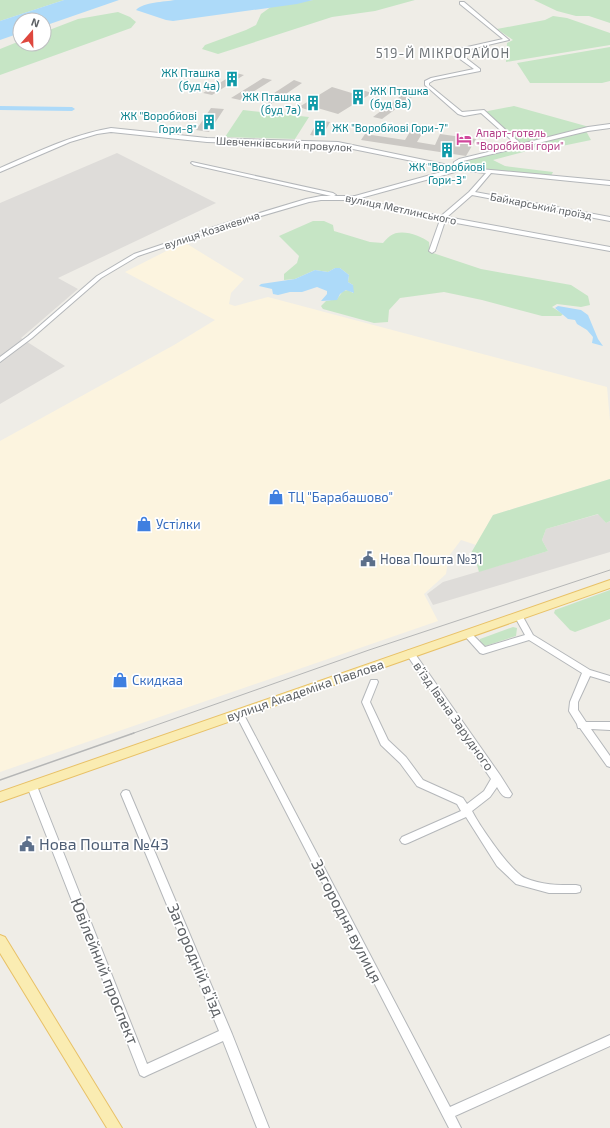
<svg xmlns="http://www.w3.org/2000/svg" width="610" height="1128" viewBox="0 0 610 1128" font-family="'Exo 2',sans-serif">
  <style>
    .commercial { fill: #fcf4df }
    .industrial { fill: #dedcd9 }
    .green { fill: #c6e5c5 }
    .water { fill: #addaf9 }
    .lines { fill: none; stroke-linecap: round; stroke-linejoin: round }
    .canal { fill: #addaf9; fill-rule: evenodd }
    .building { fill: #cbc8c4 }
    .minor-casing { stroke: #b4b7ba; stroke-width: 2 }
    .major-casing { stroke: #e8c167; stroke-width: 2 }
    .minor { fill: #fff; fill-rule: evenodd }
    .major { fill: #faecb2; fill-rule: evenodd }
    .tram-far1 { stroke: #b5b6b6; stroke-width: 1 }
    .tram { stroke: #b5b6b6; stroke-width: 1.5 }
    .labels { text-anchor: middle; stroke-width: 3.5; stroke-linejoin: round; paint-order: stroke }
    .far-culture-label { font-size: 11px; fill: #0d838f; stroke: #fff; text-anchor: end }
    .far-hotel-label { font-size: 11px; fill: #b23c85; stroke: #fff; text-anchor: start }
    .far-street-label { font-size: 11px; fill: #5e6266; stroke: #fff }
    .far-quarter-label { font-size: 13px; letter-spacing: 1px; fill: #6f7478; stroke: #fff }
    .shop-label { font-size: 13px; fill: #366cbe; stroke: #fff; text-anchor: start }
    .service-label { font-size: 13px; fill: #4e5e75; stroke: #fff; text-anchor: start }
    .street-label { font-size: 13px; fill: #5e6266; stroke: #fff }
    .near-service-label { font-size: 16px; fill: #4e5e75; stroke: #fff; text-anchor: start }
    .near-street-label { font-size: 16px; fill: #5e6266; stroke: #fff }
  </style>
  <rect width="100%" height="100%" fill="#efede7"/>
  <path class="commercial" d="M184,242L244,279L231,293L229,304L235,306L268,297L607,387L610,421V479L493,515L476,545L461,540L449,556L446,574L424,594L438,621L0,772V441L174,345L215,320L125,272Z"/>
  <path class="industrial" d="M117,153L216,203L58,278L78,289L21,338L65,366L0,404V203Z
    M599,514L606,523L610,521V552L433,605L427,594L443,582L548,551L542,540L546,529Z"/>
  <path class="green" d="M0,0H64L0,21Z
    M313,0H415L375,11L332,17L218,54L202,49L205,45L246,30L256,25L261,14L272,6Z
    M534,0H610V23L589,16H576L557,11Z
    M118,12L130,17L136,22L131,28L0,75V49L20,41V44H44V32L78,19Z
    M553,16L567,18L610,33V45L506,62L507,43L513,40L497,29L545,20Z
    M610,47V81L602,83H530L517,63Z
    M514,106L593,128L529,142L522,145L486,112L488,111Z
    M243,110L309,117L295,139L225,137Z
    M586,131L591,140L562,146L544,147L540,142Z
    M534,144L537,147L530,148L531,150L493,160L505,166L553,172L551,176L463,167L460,163L467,159Z
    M313,221H324L333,225L334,231L370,242L383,243C385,241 387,238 390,236C400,228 420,235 429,242L430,252L481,269L571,285L588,296L590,305L581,307L557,304L552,307L563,314L561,316H542L482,300L444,292L400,298L389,310L388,322L374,323L323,309L321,306L326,301L337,299L343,291L348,290L353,293V285L348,282L349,275L340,268H335L328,272L315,270L295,279L284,280V274L297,263L299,256L279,236Z
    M610,479V521L606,523L598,514L546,529L542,540L548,551L479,572L475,558L471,553L493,515Z
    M610,590V619L575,632L570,630L554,613L555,610Z
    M513,627L517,628L516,636L485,646L480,643V639Z"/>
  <path class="water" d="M64,0H119L44,26V20H20V33L0,40V21Z
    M175,0H313L297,4L173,21L166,20L136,10C144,2 164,2 175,0Z
    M335,268H340L349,275L348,282L353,285L354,293L346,290L340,294L337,300L321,301L327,294V291L317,287L302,292H290L278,295L273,294L272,289L259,286L261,284L295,279L315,270L328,272Z
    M558,306L581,310L588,315L598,339L603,346L592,343L593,337L587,330L577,324L575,320L568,319L555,308Z"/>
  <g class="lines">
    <path class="canal" d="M0,106L72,107L75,109L72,111L0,110Z"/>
  </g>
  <path class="building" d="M236,73L244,75L212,95L203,93Z
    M263,78L272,80L240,100L231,98Z
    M294,80L302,83L271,104L262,101Z
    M332,87L355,94L362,90L372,93L338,114L314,107L308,110L299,107Z
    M402,95L412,97L382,119L373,117Z
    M211,108L224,109L209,132L196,130Z
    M318,120L330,122L322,137L310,135Z
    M411,130L423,132L417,142L435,145L440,134L476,139L466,156L361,140L365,134L405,140Z"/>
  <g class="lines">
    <g class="minor-casing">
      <path id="minor" d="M460,2H464L509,40L458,52L480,69V71L434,80L429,83V85L462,112L484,110L521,144L588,127L610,124V128L588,131L463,161L459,164L458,167L610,181V185L491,173L475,192L610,217V221L472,195L447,217L610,247V251L445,221L435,251L432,253L429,251L440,220L402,213L348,200H321L309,202L227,226L138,256L101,278L32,338L0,362V357L28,336L97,276L134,254L223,224L306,199L321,196H331L194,165L191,163L192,162L333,193L336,195L334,196H355L452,169L338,146L207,142L111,132L97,134L70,142L0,172V168C37,152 71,135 111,128L207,138L338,142L453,166L454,162L459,159L517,145L481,113L464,116L458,114L425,85V81L431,78L474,69L453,54L454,50L503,39L460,4ZM457,170L486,173L469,192L441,216L357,199L455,172Z
        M519,614L522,615L533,635L590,670L610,676V682L590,676L578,702V710L586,722H610V730L591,729L610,756V767L607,766L580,728H578L577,724L569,711L570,702L582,673L529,640L483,654L480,653L463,634L464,632H470L485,647L525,635L515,617L516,615Z
        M410,650L413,651L500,775L512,794L510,797C503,799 500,792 497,787L490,797L472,811C479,825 511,872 525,878C541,885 558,885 576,885L580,886L581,889L580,892L576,893H549L516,884L497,866L466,817L408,843L405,844L402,843L400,840L402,837L461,811L457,804L417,786L400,763L381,745L362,702L371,680H377L378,682L370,702L388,740L406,757L423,780L463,798L467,804L484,791L491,779L407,655L406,653L407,651Z
        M239,710L242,711L450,1107L610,1035V1046L455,1116L461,1128H449L235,713L236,711Z
        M32,782L35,783L37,786L147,1064L219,1031L121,794L123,791L126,790L129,791L232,1034L269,1128H257L223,1041L148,1075L144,1077L140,1075L27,786L29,783Z"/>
    </g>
    <g class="major-casing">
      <path id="major" d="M610,580V588L0,802V792Z
        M0,935L5,937L122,1128H107L0,953Z"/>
    </g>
    <use href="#minor" class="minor"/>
    <use href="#major" class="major"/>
    <path class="tram-far1" d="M131,734L369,650L610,570"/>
    <path class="tram" d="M0,780L134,733"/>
  </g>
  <defs>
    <g id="building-bare" transform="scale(1.2)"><path d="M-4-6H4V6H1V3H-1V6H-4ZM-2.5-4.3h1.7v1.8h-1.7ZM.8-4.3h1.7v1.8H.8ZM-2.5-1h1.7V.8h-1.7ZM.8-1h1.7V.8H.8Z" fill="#0f9aa8" stroke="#fff" stroke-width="2.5" paint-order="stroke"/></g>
    <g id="hotel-bare" transform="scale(1.2)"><path d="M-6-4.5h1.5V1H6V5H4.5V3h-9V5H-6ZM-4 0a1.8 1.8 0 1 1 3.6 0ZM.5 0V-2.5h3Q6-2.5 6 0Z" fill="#d1479c" stroke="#fff" stroke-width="2.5" paint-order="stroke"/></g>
    <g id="shop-bare" transform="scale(1.2)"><path d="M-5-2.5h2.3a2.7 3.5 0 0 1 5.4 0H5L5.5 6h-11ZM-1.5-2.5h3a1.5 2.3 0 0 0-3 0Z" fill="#3f7fe0" stroke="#fff" stroke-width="2.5" paint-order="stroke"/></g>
    <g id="civic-bare" transform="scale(1.2)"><path d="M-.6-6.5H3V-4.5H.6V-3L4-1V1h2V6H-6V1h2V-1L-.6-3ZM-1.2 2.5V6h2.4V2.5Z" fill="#5c6f8a" stroke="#fff" stroke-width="2.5" paint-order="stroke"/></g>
  </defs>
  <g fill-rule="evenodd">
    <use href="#building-bare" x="232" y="79"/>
    <use href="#building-bare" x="358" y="97"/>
    <use href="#building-bare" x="313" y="103"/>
    <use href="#building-bare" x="209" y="122"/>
    <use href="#building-bare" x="320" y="128"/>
    <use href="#hotel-bare" x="464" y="139"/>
    <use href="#building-bare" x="447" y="150"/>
    <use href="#shop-bare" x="276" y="497"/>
    <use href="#shop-bare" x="144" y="524"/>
    <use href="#civic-bare" x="368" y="559"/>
    <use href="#shop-bare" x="120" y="680"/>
    <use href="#civic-bare" x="27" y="844"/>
  </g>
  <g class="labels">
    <g class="far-culture-label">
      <text x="220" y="77">ЖК Пташка<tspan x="220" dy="13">(буд 4а)</tspan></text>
      <text x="370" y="95" text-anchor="start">ЖК Пташка<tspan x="370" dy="13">(буд 8а)</tspan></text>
      <text x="301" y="101">ЖК Пташка<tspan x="301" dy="13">(буд 7а)</tspan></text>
      <text x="197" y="120">ЖК "Воробйові<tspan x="197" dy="13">Гори-8"</tspan></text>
      <text x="332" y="132" text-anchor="start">ЖК "Воробйові Гори-7"</text>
      <text x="447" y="171" text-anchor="middle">ЖК "Воробйові<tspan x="447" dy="13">Гори-3"</tspan></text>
    </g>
    <g class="far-hotel-label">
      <text x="476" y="137">Апарт-готель<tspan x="476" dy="13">"Воробйові гори"</tspan></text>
    </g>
    <g class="far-street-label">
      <text transform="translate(284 144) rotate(3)" y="4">Шевченківський провулок</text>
      <text transform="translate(541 206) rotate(11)" y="4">Байкарський проїзд</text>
      <text transform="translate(401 209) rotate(12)" y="4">вулиця Метлинського</text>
      <text transform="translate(212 230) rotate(-18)" y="4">вулиця Козакевича</text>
    </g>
    <g class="far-quarter-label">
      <text x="443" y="58">519-Й МІКРОРАЙОН</text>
    </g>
    <g class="shop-label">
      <text x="288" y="502">ТЦ "Барабашово"</text>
      <text x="156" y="529">Устілки</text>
      <text x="132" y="685">Скидкаа</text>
    </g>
    <g class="service-label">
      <text x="380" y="564">Нова Пошта №31</text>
    </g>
    <g class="street-label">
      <text transform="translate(305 690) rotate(-19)" y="5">вулиця Академіка Павлова</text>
      <text transform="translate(454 716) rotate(55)" y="5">в’їзд Івана Зарудного</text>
    </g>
    <g class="near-service-label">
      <text x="39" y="850">Нова Пошта №43</text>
    </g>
    <g class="near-street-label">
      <text transform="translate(347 921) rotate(63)" y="6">Загородня вулиця</text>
      <text transform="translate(196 960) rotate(67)" y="6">Загородній вʼїзд</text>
      <text transform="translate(105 971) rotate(68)" y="6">Ювілейний проспект</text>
    </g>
  </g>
  <g transform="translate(32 32) rotate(20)"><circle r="19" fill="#ffffff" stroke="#bfc0c2"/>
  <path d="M0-3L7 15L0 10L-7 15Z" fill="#de473e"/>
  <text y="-6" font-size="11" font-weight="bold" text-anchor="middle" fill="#5e6266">N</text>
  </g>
</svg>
